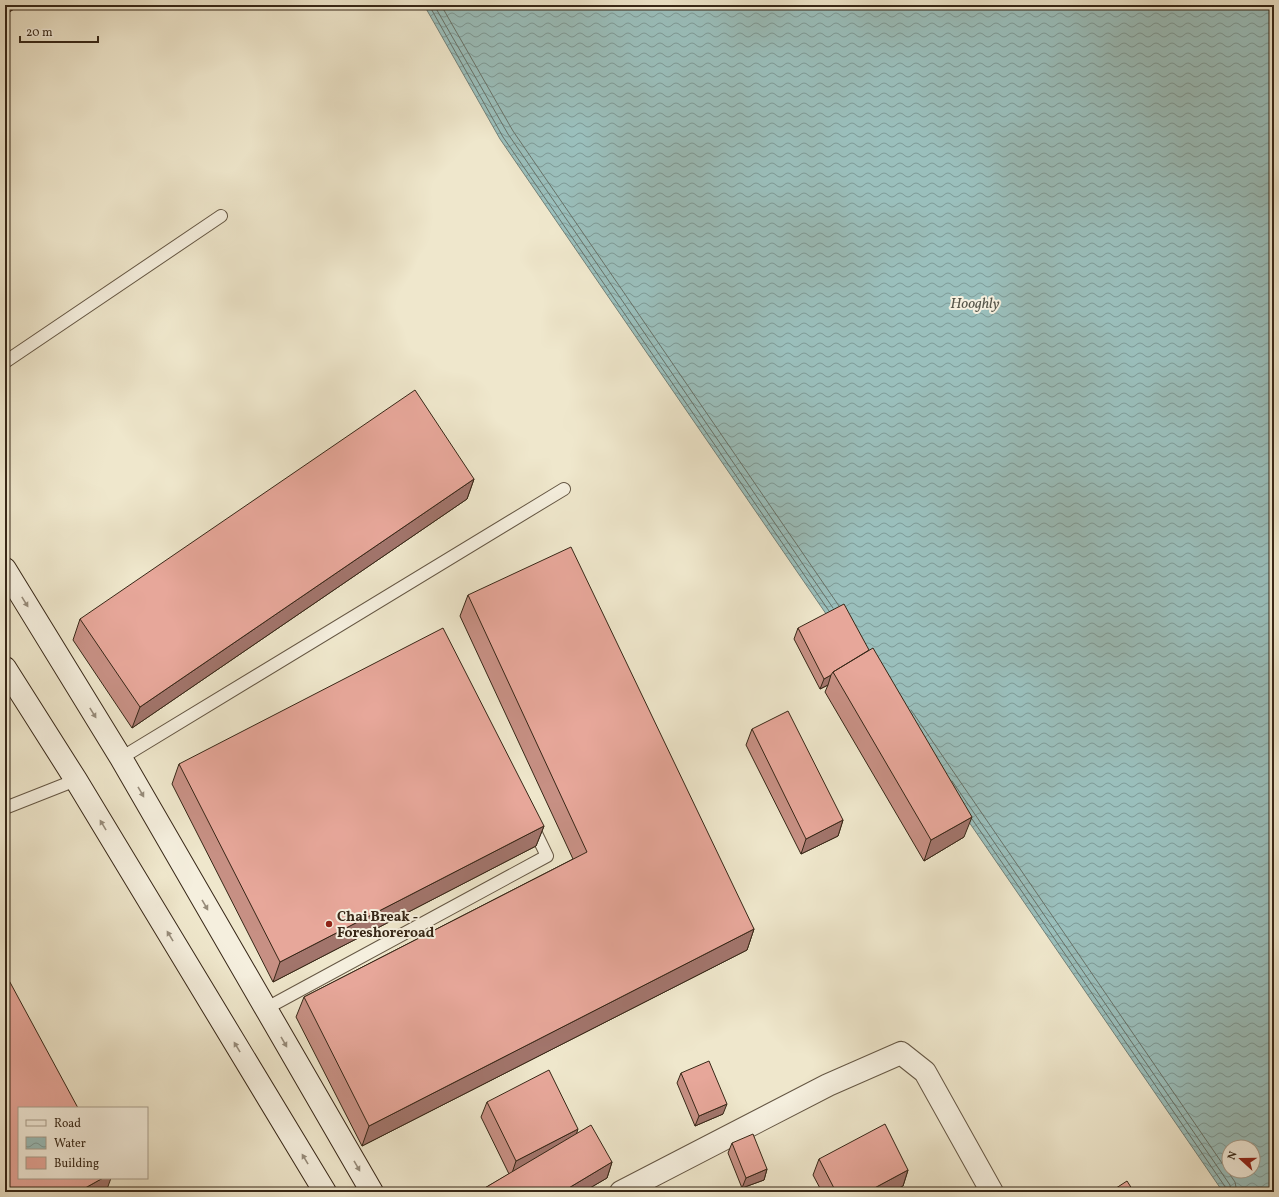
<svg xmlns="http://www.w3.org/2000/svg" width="1279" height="1197" viewBox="0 0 1279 1197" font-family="Vollkorn,serif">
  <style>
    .water { fill: url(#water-waves); stroke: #72827a; fill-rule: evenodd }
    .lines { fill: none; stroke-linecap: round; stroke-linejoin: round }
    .shore { stroke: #68736a; stroke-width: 1 }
    .lane-casing { stroke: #655744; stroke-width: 14 }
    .street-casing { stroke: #655744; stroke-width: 24 }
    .secondary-casing { stroke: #372717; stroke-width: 24 }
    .lane { stroke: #f5efde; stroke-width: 12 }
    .street { stroke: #f5efde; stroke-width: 22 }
    .secondary { stroke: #f5efde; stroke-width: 22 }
    .wall { fill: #c79084; stroke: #372717 }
    .shaded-wall { fill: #a2756c; stroke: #372717 }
    .building { fill: #e7a79a; stroke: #372717 }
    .oneway { fill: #968b7a }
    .poi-dot { fill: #8f2418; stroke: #f5efde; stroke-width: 1.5 }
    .labels { text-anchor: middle; stroke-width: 4; stroke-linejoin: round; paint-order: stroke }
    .poi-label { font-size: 14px; font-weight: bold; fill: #372717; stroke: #f5efde; text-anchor: start }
    .water-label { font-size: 15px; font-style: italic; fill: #555549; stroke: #f5efde }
  </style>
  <defs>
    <pattern id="water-waves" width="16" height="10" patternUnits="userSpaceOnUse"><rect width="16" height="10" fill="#9abfbc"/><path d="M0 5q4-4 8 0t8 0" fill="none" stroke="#7e9b98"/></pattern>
  </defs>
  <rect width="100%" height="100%" fill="#efe7cc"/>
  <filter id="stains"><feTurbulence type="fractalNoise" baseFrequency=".005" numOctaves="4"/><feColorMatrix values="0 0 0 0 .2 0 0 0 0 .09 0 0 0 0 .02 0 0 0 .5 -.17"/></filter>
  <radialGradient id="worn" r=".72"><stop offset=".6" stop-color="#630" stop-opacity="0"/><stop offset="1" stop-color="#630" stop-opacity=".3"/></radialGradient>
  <path class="water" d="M424,5H1274V1192H1223L500,139ZM1229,1147H1253V1171H1229Z"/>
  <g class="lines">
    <path class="shore" d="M429,5L503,137L829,611
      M434,5L508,134L833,608
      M441,5L513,131L839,606
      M911,710L1235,1182L1237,1192
      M952,781L1230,1185L1231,1192
      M972,819L1226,1188V1192"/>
    <g class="lane-casing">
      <path id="lane" d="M5,362L221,216
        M121,758L564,489
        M5,808L76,780
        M265,1009L547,856L532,825"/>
    </g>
    <g class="street-casing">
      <path id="street" d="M621,1192L828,1085L901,1053L925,1072L992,1192"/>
    </g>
    <g class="secondary-casing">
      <path id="secondary" d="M5,569L121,758L372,1192
        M5,668L76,780L325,1192"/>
    </g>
    <use href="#lane" class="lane"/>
    <use href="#street" class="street"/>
    <use href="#secondary" class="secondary"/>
  </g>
  <path class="wall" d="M474,479L467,499L132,728L73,640L80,619Z
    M468,595L754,929L747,950L362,1146L296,1017L304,997L573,859L460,616Z
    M798,628L964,837L924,861L825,692L828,685L820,689L794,639Z
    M752,729L843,820L838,836L801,854L746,745Z
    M179,764L544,826L536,846L273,982L172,784Z
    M681,1073L723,1114L695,1126L677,1083Z
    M487,1102L577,1133L612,1162L607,1178L583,1192H478L509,1174L481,1117Z
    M732,1143L767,1169L764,1180L742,1188L728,1153Z
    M819,1159L908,1170L903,1186L891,1192H822L813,1175Z"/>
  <path class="shaded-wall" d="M5,5H20L5,15Z
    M474,479L467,499L132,728L140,707Z
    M831,675L828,685L820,689L824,679Z
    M972,817L964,837L924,861L931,840Z
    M843,820L838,836L801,854L806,839Z
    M544,826L536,846L273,982L280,962Z
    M754,929L747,950L362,1146L369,1126Z
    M727,1104L723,1114L695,1126L699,1116Z
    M578,1129L573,1145L511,1176L516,1161Z
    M612,1162L607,1178L583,1192H562Z
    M767,1169L764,1180L742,1188L746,1178Z
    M908,1170L903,1186L891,1192H867Z
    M103,1178H111L106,1192H78Z"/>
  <path class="building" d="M415,390L474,479L140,707L80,619Z
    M571,547L754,929L369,1126L304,997L587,852L468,595Z
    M844,604L869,650L833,672L831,675L824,679L798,628Z
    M443,628L544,826L280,962L179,764Z
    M873,648L972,817L931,840L833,672Z
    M788,711L843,820L806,839L752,729Z
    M5,973L78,1108H19V1178H103L78,1192H5Z
    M709,1061L727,1104L699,1116L681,1073Z
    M549,1070L578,1129L516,1161L487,1102Z
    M885,1124L908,1170L867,1192H836L819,1159Z
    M591,1125L612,1162L562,1192H478Z
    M753,1134L767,1169L746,1178L732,1143Z
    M1127,1181L1134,1192H1110Z"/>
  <defs><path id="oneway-solid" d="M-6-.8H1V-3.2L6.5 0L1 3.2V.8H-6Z"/></defs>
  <g class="oneway">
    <use href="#oneway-solid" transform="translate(25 602) rotate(58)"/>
    <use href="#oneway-solid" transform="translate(93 713) rotate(58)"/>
    <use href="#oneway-solid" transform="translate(141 792) rotate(60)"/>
    <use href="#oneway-solid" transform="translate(103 825) rotate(-121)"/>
    <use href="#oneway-solid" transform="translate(205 905) rotate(60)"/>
    <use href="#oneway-solid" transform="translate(170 936) rotate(-121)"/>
    <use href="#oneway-solid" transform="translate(284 1042) rotate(60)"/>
    <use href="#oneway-solid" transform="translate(237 1047) rotate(-121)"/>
    <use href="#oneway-solid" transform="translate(305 1159) rotate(-121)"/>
    <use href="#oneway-solid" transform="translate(357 1166) rotate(60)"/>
  </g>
  <circle class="poi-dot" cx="329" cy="924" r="4"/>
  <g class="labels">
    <g class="poi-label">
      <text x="337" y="921">Chai Break -<tspan x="337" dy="16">Foreshoreroad</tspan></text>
    </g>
    <g class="water-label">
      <text x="975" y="308">Hooghly</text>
    </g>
  </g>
  <rect width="1279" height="1197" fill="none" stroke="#efe7cc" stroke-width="20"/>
  <rect x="6" y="6" width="1267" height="1185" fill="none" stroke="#372717" stroke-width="2"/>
  <rect x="10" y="10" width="1259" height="1177" fill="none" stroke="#372717"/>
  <rect x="18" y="1107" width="130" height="72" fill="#f5efde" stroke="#a99f8e"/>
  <rect x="26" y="1120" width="20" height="6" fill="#f5efde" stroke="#a99f8e"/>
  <text x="54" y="1127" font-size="12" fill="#372717">Road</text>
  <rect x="26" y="1137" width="20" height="12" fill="url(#water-waves)" stroke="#a99f8e"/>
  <text x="54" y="1147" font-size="12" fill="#372717">Water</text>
  <rect x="26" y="1157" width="20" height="12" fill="#e7a79a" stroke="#a99f8e"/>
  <text x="54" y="1167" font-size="12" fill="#372717">Building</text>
  <g transform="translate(1241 1159) rotate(291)"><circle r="19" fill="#f5efde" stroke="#a99f8e"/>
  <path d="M0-3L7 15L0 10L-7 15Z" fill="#8f2418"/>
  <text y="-6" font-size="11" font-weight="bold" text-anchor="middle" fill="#372717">N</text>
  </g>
  <path d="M20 36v6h78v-6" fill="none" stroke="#372717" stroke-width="2"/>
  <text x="26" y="36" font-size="12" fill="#372717" stroke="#f5efde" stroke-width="3" paint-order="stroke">20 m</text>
  <rect width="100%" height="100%" filter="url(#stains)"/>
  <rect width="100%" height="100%" fill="url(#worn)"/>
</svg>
